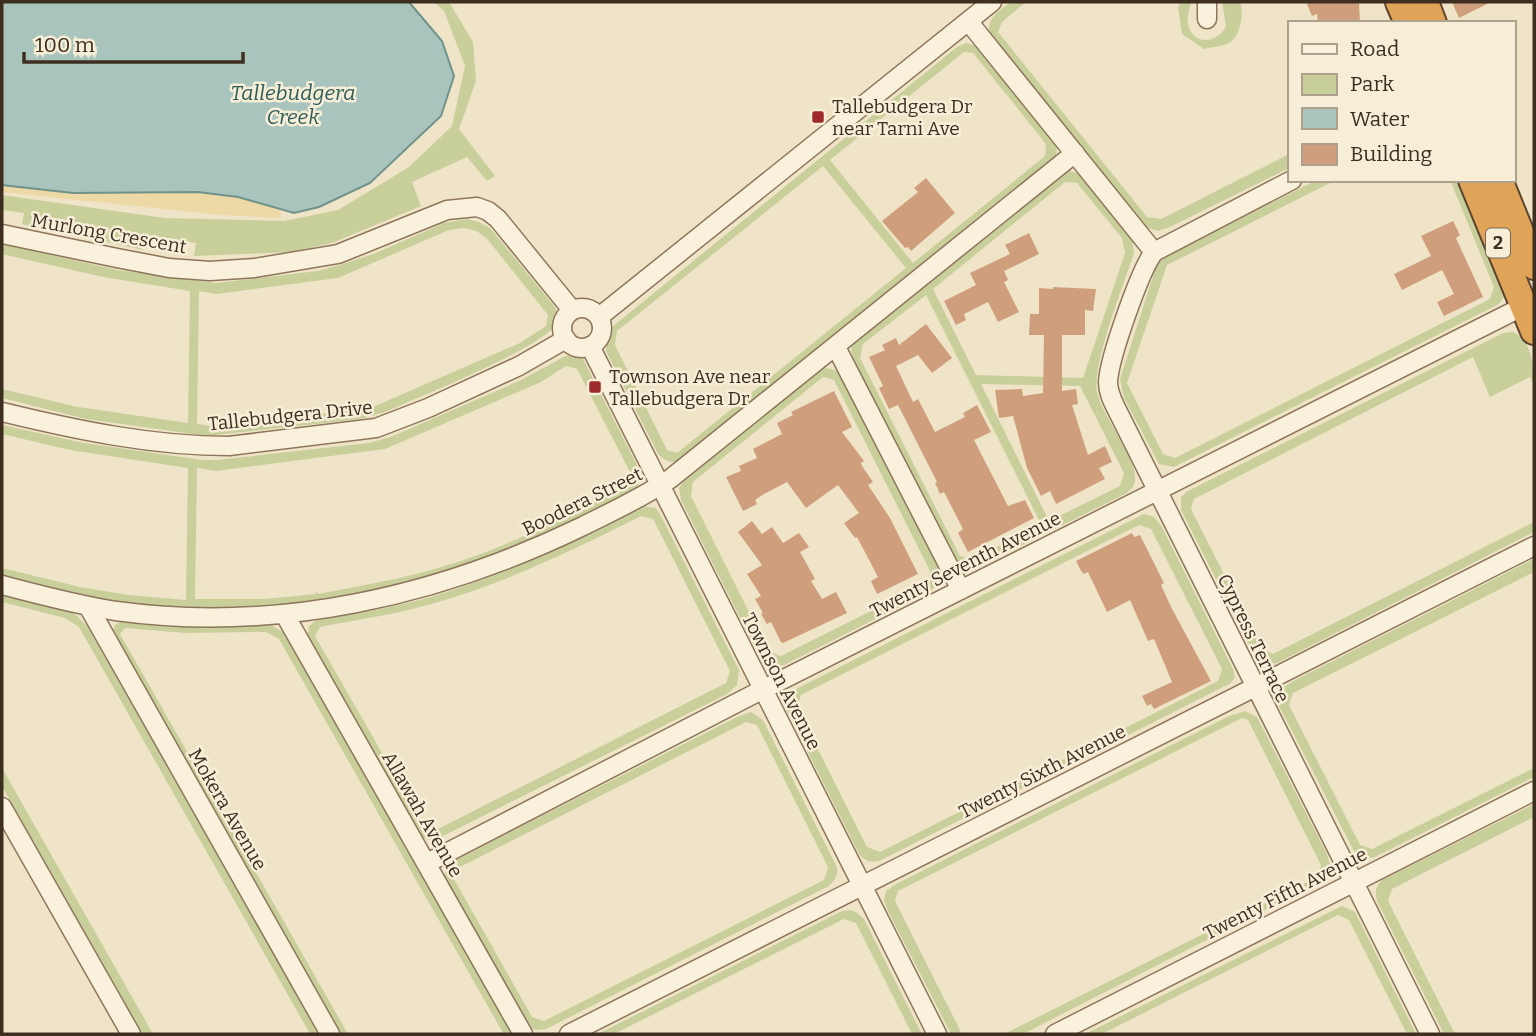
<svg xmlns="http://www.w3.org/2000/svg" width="1536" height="1036" viewBox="0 0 1536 1036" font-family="Bitter,serif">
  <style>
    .green { fill: #c9cf9b; fill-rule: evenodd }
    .sand { fill: #ecd9a5 }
    .water { fill: #a9c4bc; stroke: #6f938a; stroke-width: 2 }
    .building { fill: #cf9f7d }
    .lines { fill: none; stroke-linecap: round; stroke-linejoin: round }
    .minor-casing { stroke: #8d765c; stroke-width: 21 }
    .highway-casing { stroke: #5b4430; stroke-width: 30 }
    .minor { stroke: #faf1dc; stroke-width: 18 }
    .highway { stroke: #e0a458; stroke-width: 26 }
    .poi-dot { fill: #9e2a2b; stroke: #f7eed8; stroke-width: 2.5 }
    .labels { text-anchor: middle; stroke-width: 5; stroke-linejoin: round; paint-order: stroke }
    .shield { fill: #f7eed8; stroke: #756857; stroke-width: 2 }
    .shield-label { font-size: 18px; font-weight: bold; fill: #3d2e20 }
    .poi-label { font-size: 19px; fill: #3d2e20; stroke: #f7eed8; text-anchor: start }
    .street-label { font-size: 19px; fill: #3d2e20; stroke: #f7eed8 }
    .water-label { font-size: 21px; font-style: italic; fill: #2f5d5a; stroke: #f7eed8 }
  </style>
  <rect width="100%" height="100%" fill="#f0e4c8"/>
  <path class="green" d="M434,2H449L473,42L476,81L459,129L495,176L487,181L467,157L412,182L421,206L332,243L291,252L194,256L196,243L145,237L143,250L22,224L24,213L2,210V195L165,218L284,221L338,210L409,167L452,126L465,66L444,11Z
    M1011,2H1026L1002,22L998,32L1147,217L1161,219L1289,154V168L1170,227L1158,231L1145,227L991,37C984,19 998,12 1011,2Z
    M1181,2H1191C1189,10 1185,22 1190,30C1199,47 1220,40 1226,26L1222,2H1240C1244,13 1241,32 1232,41C1226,46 1212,47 1204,49L1182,34L1178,7Z
    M966,43L974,45L982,51L1057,146L1056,158L682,460C672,464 666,462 658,454L606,351L607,331L957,47ZM964,52L973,53L1046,144L1045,156L913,263L830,160ZM823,166L906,268L677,453L667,450L615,345L617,331Z
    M1070,171L1080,174L1086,181L1132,240L1134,253C1124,284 1092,364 1097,392C1102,416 1138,461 1135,480C1135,486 1131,489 1127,493L976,568L966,570L957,566L853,361L851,347L861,336L1061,175ZM1065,182L1077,183L1122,238L1125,253L1083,378L976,375L933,289ZM926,295L1041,524L972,560L960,556L860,358L863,344ZM981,384L1080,386L1124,473L1120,486L1049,521Z
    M1317,180H1336L1167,265L1127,383L1163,454L1175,458L1490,299L1494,287L1450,180H1458L1503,290L1504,297L1499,304L1174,467L1159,464L1124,398L1120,379L1156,267L1164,257Z
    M467,219L479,222L490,228L556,308L557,323C545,347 416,398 385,412L361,419L207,436L86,419L2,398V389L78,407L188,423L190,291L103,277L2,254V244L118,270L216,283L317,271L340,265L376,253L444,223ZM464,228L477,231L488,240L548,315L546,326L520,343L373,407L216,427L197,424L199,291L217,294L338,278L449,230Z
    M1513,332C1532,340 1534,367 1534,385L1530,377L1490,397L1473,357L1194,499L1191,507L1193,513L1262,649L1273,654L1534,522V532L1277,663L1262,664L1253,653L1181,510V497L1188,491L1493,338L1503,333Z
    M573,352L582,357L636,463L640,474L638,486C625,501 575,520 554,529C439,584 312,613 184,608C122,606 62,592 2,577V568L80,587L128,595L186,600L188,468L70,450L2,434V425L84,443L203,460H217L369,443L393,436L455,409L519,381ZM566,366L577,369L631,474L627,486C577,511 527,537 475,556C424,575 371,584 318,594L316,591V594L265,599H195L197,468L216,471L385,449L541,382Z
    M826,368L838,371L845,380L940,568C942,580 938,585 929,592L784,665L770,666L758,654L681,500L679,488L686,477L816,372ZM823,377L834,380L930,571L927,583L781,656L769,652L691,496L693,482Z
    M643,506L656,508L662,518L739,670L737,685L727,694L433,841L421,837L307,639L309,626L317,620C357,613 398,607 437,595C509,573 576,539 643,506ZM641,516L653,519L730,671L726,683L436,830L424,826L315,636L320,627C362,619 404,613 445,600C514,579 577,548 641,516Z
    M1144,514L1154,517L1162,527L1233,669L1235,677L1231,683L879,861C870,863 865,861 859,854L787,711L785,703L790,692ZM1139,525L1151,529L1222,669L1218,681L880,852L867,847L797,707L801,695Z
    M1534,559V572L1293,693L1289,705L1360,845L1372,849L1534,768V777L1375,857L1366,859L1357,857L1279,706C1275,690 1285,686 1297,679Z
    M2,594L69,611L76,615L87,626L319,1034H310L79,627L65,618L2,602Z
    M123,620L215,625H271L283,632L505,1020L511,1034H502V1031L279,639L266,632L185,633L125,628L120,634L348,1034H338L112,633L115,625Z
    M1245,711L1257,717L1326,852L1332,870L1326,879L1023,1034H1004L1317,877L1321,865L1248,720L1242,718L898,891L895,901L962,1034H951L888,911L884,900L886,891L896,884L1229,716Z
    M751,712L763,720L835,863C840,873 836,879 829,886L546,1029L536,1030L529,1027L445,879V870L449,863L737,717ZM746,722L757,725L828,867L824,880L544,1021L532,1017L454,879L458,868Z
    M2,768L153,1034H154H143L2,786Z
    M1534,804V817L1392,889L1388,901L1455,1034H1444L1380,907C1375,897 1373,889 1382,880Z
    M1342,906L1355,912L1416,1034H1407L1349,920L1338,915L1102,1034H1085Z
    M850,910L856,912L864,919L922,1034H912L856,923L844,919L614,1034H598L842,911Z"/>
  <path class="sand" d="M2,185L73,193L198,192L280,205L281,218L221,215L2,192Z"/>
  <path class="water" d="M2,2H409L442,41L454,76L441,116L370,183L319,207L294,213L238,197L198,192L73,193L2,185Z"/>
  <path class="building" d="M1306,2H1359L1360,23H1318L1317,14L1312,16Z
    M1452,2H1491L1459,18Z
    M926,178L955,213L911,251L908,247L905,248L882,221L918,192L914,188Z
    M1453,221L1460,235L1456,238L1483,297L1444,316L1437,302L1454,294L1442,270L1402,290L1394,274L1431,256L1421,236Z
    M1029,233L1039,254L1004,271L1008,280L1004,282L1019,312L998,322L988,302L964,314L966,320L956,325L944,301L976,285L970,273L1010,254L1005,245Z
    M1053,287L1096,289L1093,311L1085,310V335H1062V391L1076,389L1078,404L1072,405L1088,455L1105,446L1112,462L1099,468L1105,479L1056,504L1050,491L1041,496L1027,468L1013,416L999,418L995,390L1022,389L1023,396L1043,393L1044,335H1029L1030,314H1039V288L1053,289Z
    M926,324L952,358L932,373L918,355L896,366L913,402L918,399L935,432L965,417L963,413L977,405L991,432L974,440L1008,506L1025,500L1034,518L968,552L958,533L963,529L944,492L940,494L935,483L937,482L898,405L889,409L879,388L883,386L869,357L885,350L882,345L896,338L899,345Z
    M834,391L852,427L842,432L864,461L861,463L862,466L873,482L868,485L890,518L918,574L877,594L871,581L878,577L857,537L855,538L844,523L859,513L838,485L806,508L787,482L764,494L755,500L757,504L743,511L726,477L741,471L739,466L757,458L753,449L782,434L777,423L793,415L791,412Z
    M752,521L762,534L772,527L783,543L799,533L809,547L800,552L815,579L811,581L822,599L836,592L847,613L783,643L781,642L771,622L767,624L761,614L763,613L755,599L761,596L747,574L762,565L738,532Z
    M1132,533L1134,537L1140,535L1164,583L1161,585L1171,607L1211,681L1154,709L1151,704L1147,706L1142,696L1172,682L1154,639L1148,641L1130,600L1107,612L1088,572L1084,574L1081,571L1076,561Z"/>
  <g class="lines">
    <g class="minor-casing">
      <path id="minor" d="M1207,2V19
        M968,21L1154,252
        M1292,180L1154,252C1140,270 1109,359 1108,382C1108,392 1112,400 1116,408L1430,1034
        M2,234L117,258L169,268L210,271L255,268L338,254L447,210L477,207L488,211L498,219L572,310
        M562 328a20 20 0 1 1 40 0a20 20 0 1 1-40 0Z
        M599,317L992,2
        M590,346L937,1034
        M836,347L961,590
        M2,412C76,430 152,446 229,446L376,428L428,408L519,366L566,339
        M2,585C40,595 77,605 116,611C277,633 436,597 581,527C611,512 642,498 670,479L1075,153
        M88,606L330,1034
        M285,615L523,1034
        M2,807L131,1034
        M427,863L752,695L1524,306
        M569,1034L1534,546
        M1055,1034L1534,791"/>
    </g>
    <g class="highway-casing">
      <path id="highway" d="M1399,2L1408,23
        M1425,2L1433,23
        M1472,180L1534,331
        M1499,180L1534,266"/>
    </g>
    <use href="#minor" class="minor"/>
    <use href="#highway" class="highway"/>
  </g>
  <g class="poi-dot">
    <rect x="811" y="110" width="14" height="14" rx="3.5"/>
    <rect x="588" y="380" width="14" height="14" rx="3.5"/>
  </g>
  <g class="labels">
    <rect class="shield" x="1486" y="228.5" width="24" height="29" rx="5"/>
    <g class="shield-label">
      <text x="1498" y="249">2</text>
    </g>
    <g class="poi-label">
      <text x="832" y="113">Tallebudgera Dr<tspan x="832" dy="22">near Tarni Ave</tspan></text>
      <text x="609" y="383">Townson Ave near<tspan x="609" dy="22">Tallebudgera Dr</tspan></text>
    </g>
    <g class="street-label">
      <text transform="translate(109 233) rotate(10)" y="7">Murlong Crescent</text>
      <text transform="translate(290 415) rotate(-6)" y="7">Tallebudgera Drive</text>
      <text transform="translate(582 501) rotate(-26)" y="7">Boodera Street</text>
      <text transform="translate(965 564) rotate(-27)" y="7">Twenty Seventh Avenue</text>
      <text transform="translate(1254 638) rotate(64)" y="7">Cypress Terrace</text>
      <text transform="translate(782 681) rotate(63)" y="7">Townson Avenue</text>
      <text transform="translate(1042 771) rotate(-27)" y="7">Twenty Sixth Avenue</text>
      <text transform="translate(228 809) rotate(60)" y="7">Mokera Avenue</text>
      <text transform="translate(423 814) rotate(60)" y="7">Allawah Avenue</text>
      <text transform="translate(1285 893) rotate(-27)" y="7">Twenty Fifth Avenue</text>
    </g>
    <g class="water-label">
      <text x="293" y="100">Tallebudgera<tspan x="293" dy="24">Creek</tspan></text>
    </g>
  </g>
  <rect width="1536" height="1036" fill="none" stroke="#3d2e20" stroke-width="7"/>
  <rect x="1288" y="21" width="228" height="161" fill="#f7eed8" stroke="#ada18e" stroke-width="2"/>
  <rect x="1302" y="44" width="35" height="10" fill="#faf1dc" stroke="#ada18e" stroke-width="2"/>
  <text x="1350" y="56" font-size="21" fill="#3d2e20">Road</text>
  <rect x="1302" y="74" width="35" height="21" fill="#c9cf9b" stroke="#ada18e" stroke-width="2"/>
  <text x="1350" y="91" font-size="21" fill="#3d2e20">Park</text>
  <rect x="1302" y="108" width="35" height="21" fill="#a9c4bc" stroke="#ada18e" stroke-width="2"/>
  <text x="1350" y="126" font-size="21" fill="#3d2e20">Water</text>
  <rect x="1302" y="144" width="35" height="21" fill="#cf9f7d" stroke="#ada18e" stroke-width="2"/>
  <text x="1350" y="161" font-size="21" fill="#3d2e20">Building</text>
  <path d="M24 52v10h219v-10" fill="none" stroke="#3d2e20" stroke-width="3.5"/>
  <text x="35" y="52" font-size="21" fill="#3d2e20" stroke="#f7eed8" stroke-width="5" paint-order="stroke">100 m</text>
</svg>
